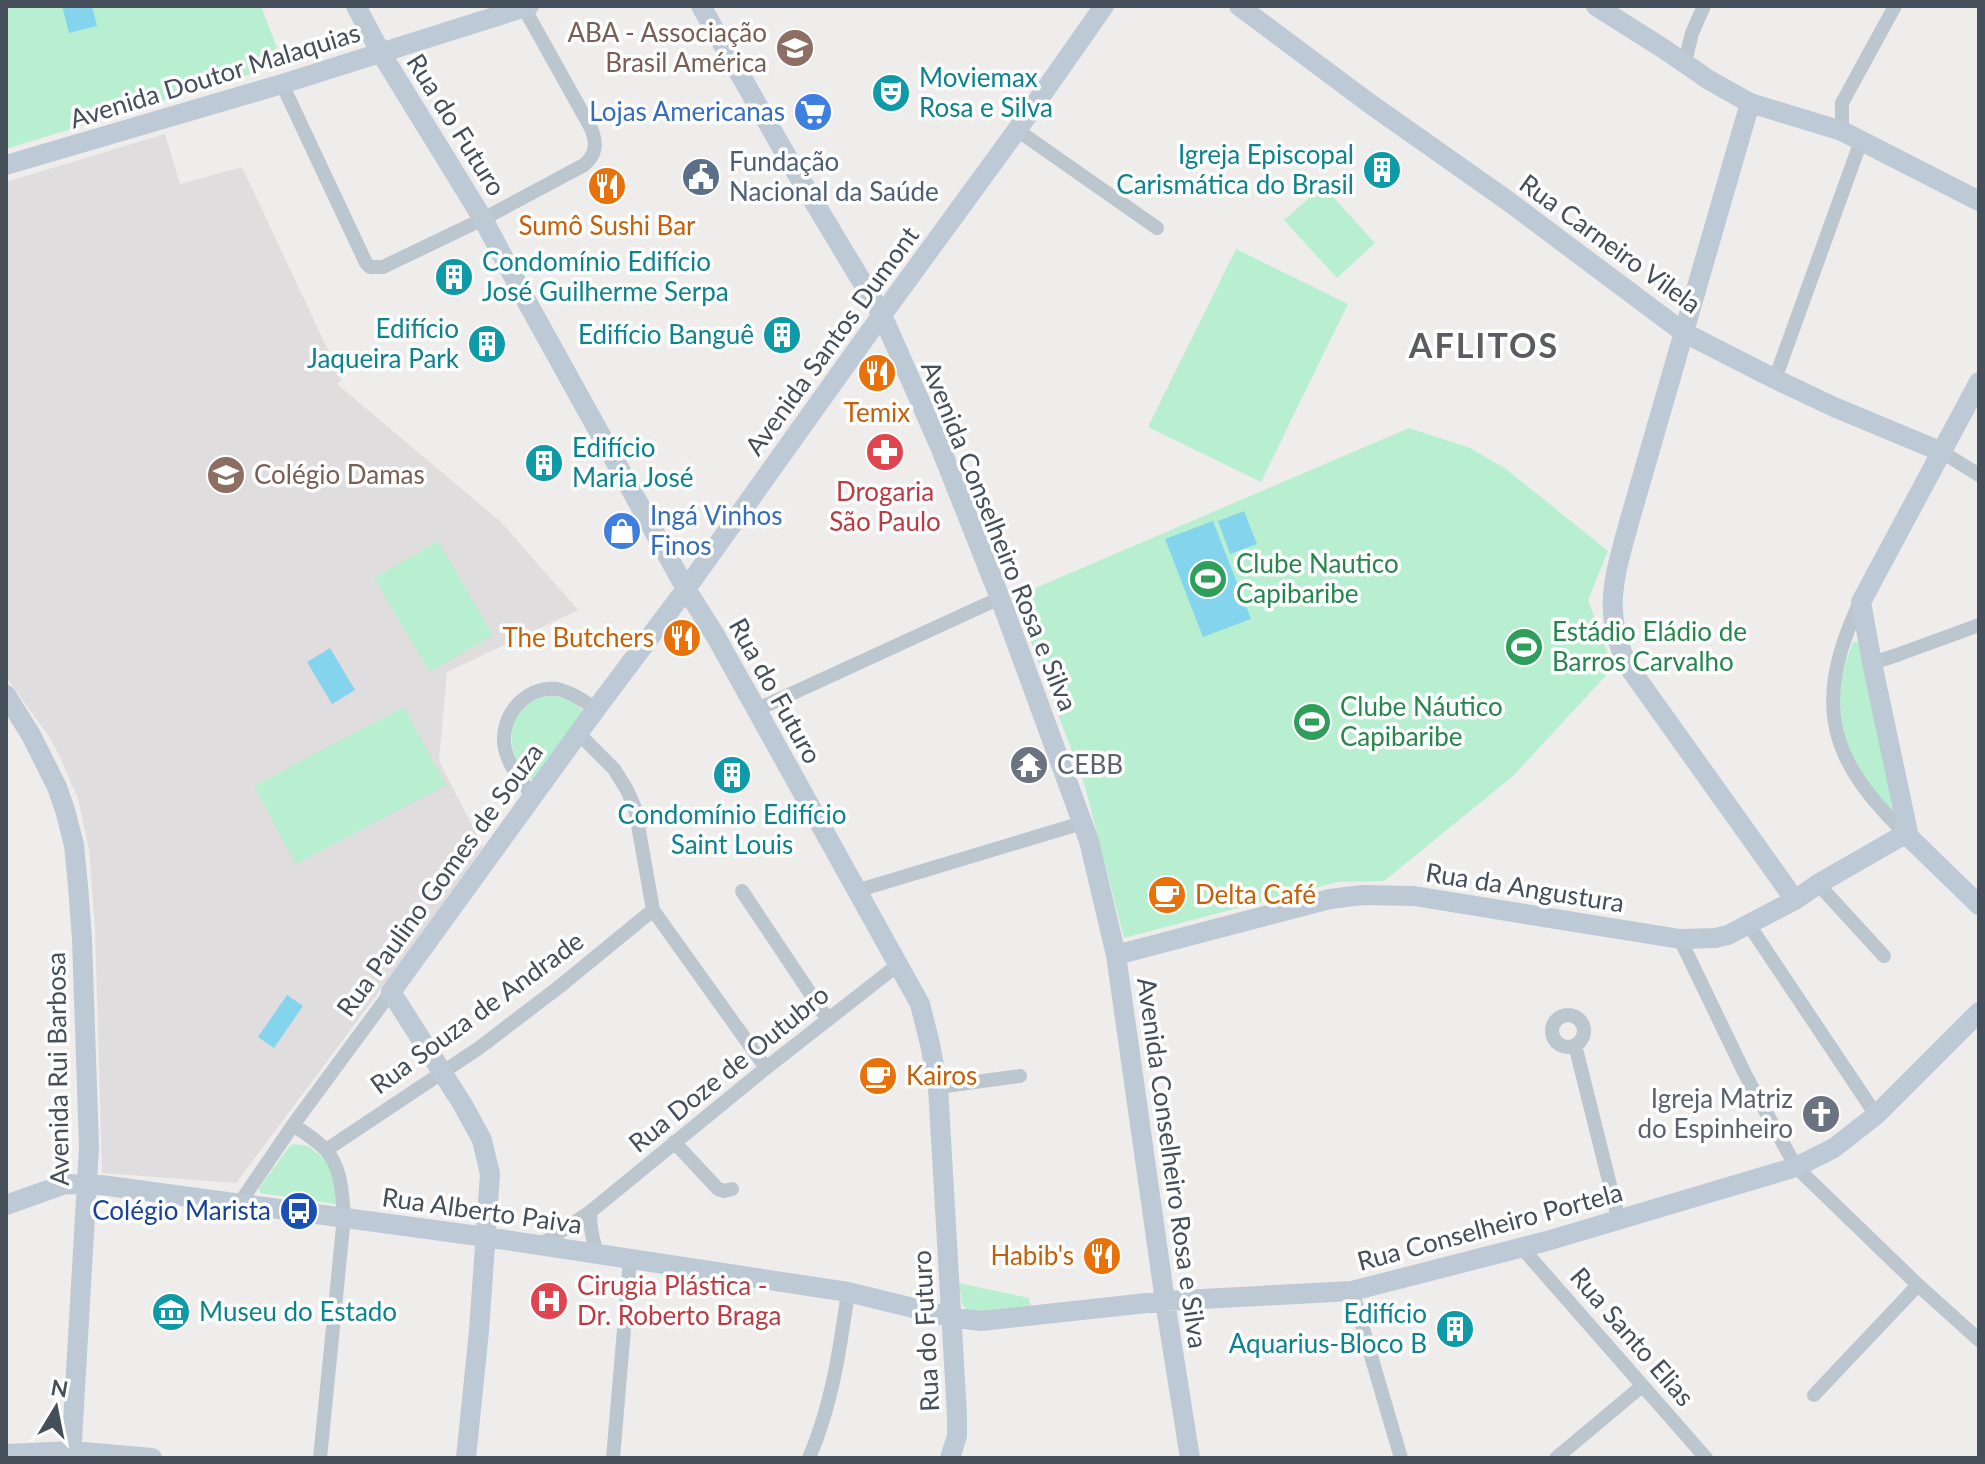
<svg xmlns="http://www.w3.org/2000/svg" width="1985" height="1464" viewBox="0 0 1985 1464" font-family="Lato,sans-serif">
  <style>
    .education { fill: #e0ddde }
    .green { fill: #b8efd0 }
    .water { fill: #84d4ed }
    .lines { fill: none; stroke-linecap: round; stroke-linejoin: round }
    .street { stroke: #bcc6cf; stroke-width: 14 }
    .secondary { stroke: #bec9d6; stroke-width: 20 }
    .labels { text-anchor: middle; stroke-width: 7; stroke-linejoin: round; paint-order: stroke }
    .education-label { font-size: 26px; fill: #785e54; stroke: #fff; text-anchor: end }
    .street-label { font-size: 26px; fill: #444f5a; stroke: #fff }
    .culture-label { font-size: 26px; fill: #0d838f; stroke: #fff; text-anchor: start }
    .shop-label { font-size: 26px; fill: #366cbe; stroke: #fff; text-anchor: end }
    .service-label { font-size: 26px; fill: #4e5e75; stroke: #fff; text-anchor: start }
    .food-label { font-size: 26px; fill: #c56008; stroke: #fff }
    .health-label { font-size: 26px; fill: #be3a42; stroke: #fff }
    .leisure-label { font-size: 26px; fill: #27864d; stroke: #fff; text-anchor: start }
    .worship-label { font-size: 26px; fill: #5b616d; stroke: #fff; text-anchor: start }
    .transit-label { font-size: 26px; fill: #164399; stroke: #fff; text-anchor: end }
    .district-label { font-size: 34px; font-weight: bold; letter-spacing: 2px; fill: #595d62; stroke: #fff }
  </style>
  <rect width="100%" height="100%" fill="#efecec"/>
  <path class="education" d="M165,134L180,184L242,167L342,380L337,384L501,522L578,610L447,672L439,761L483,847L393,973L236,1183L102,1173L95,927L89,849L78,799L60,757L50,738L6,677V182Z"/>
  <path class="green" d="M6,6H261L283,64L6,149Z
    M1323,186L1375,243L1337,278L1284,220Z
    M1236,249L1348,304L1261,482L1148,427Z
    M1409,428L1470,448L1506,469L1608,551L1588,600L1613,668L1513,776L1384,881L1337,882L1124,938L1084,783L1014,597Z
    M438,541L493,635L430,672L374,578Z
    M1853,642H1857L1860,645L1900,816L1879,801L1843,742L1839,687L1846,661Z
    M553,696L569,699L584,711L535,781C515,774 506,737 515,718C523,703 537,697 553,696Z
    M404,707L446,785L296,864L254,786Z
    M294,1144L308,1146L331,1164L336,1204L260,1193L259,1188L289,1147Z
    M959,1283L1029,1298L1031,1309L994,1315L967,1310L962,1304Z"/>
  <path class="water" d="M62,6H92L97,26L69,33Z
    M1244,511L1257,544L1230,554L1218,521Z
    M1213,521L1251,619L1203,637L1165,539Z
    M330,648L355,690L332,704L307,662Z
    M287,995L303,1006L274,1048L258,1037Z"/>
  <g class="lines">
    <path class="street" d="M1685,62L1692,33L1704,6
      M282,84L366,263L370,267H383L483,219L584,165C597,154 597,143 591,128L524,8
      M1017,130L1157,228
      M1842,131V103L1895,6
      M1775,379L1861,141
      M1942,452L1979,475
      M1860,602C1812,705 1828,760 1909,837
      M1872,663L1897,655L1979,625
      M756,710L1000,598
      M579,734L614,769L627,790L635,808L653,910L766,1068
      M533,797C523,782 509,767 505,749C498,718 525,685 557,689C571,692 584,701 596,709
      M1818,884L1884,956
      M742,891L828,1020
      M856,891L1082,823
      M1749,925L1876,1115
      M1680,939L1745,1074L1796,1167L1918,1285L1979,1340
      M1552 1031a16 16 0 1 1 32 0a16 16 0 1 1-32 0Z
      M1575,1045L1619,1221
      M938,1087L1020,1076
      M293,1125C304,1132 316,1140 325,1149C342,1167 342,1194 344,1217L320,1458
      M674,1142L718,1189L724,1191L732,1189
      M326,1150L479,1048L559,987L653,910
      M239,1204L293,1125L391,992
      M590,1212C590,1228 592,1240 598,1255
      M539,1246L590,1212L766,1068L899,964
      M1522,1248L1706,1458
      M1352,1291L1401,1458
      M1814,1395L1918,1285
      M613,1458L630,1259
      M809,1458C832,1405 840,1349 848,1292
      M1556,1458L1642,1386"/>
    <path class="secondary" d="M356,6L381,53L483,219L527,302L686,589L715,635L920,1004L930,1044L938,1087L957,1415V1436L950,1458
      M701,6L790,162L882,315L941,449L1000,598L1089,841L1116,955L1165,1301L1190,1458
      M1239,6L1369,103L1508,201L1683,332L1775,379L1834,407L1942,452
      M1596,6L1664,49L1709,80L1750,103L1842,131L1979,201
      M1750,103L1630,519C1615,575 1601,611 1628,666L1795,900
      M6,165L282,84L529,6
      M1979,382L1861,602L1872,663L1909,837L1979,905
      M6,695L31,735L57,787L65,810L74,845L78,886L82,939L89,1147L71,1458
      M1116,955L1330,899L1362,895L1414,896L1680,939L1715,938L1728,935L1795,900L1818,884L1905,834
      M6,1205L65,1184L101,1185L486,1237L848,1292L950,1317L981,1321L1165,1301L1352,1291L1547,1241L1796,1167L1834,1148L1876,1115L1979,1012
      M6,1454L72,1451L152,1458
      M466,1458L479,1331L490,1174L482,1140L463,1105L391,992L596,709L686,589L863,341L1017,130L1104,6"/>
  </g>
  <defs>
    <g id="school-disc" transform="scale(2)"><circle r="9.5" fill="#8d6e63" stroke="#fff"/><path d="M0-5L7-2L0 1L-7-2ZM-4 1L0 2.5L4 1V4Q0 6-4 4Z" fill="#fff"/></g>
    <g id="theatre-disc" transform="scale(2)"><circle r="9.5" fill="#0f9aa8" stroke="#fff"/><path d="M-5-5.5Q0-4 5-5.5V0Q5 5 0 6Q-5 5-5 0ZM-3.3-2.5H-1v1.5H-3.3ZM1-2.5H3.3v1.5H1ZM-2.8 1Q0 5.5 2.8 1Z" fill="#fff"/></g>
    <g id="supermarket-disc" transform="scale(2)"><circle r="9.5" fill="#3f7fe0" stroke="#fff"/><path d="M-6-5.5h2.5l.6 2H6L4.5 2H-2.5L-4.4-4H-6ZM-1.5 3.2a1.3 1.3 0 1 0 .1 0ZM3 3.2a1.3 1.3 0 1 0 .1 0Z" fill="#fff"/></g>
    <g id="building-disc" transform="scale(2)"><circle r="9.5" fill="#0f9aa8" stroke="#fff"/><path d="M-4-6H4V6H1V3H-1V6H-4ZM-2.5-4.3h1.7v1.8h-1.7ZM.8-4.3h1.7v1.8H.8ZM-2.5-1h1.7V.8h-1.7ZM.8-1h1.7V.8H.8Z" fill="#fff"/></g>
    <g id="civic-disc" transform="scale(2)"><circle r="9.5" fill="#5c6f8a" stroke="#fff"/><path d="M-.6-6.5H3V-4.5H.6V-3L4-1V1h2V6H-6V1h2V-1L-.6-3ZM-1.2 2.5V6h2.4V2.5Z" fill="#fff"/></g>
    <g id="restaurant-disc" transform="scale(2)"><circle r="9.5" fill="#e8710a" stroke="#fff"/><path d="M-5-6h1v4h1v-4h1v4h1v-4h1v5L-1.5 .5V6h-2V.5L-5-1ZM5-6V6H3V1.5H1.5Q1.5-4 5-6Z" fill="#fff"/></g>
    <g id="pharmacy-disc" transform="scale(2)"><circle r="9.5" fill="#e0444e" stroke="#fff"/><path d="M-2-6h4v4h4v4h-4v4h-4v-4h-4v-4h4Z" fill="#fff"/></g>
    <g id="shop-disc" transform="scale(2)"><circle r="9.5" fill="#3f7fe0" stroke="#fff"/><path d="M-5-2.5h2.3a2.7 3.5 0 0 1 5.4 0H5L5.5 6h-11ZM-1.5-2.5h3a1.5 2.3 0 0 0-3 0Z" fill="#fff"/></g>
    <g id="stadium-disc" transform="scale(2)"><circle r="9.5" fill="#2e9e5b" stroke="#fff"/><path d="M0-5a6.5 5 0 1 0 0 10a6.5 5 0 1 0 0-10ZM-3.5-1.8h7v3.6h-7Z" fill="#fff"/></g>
    <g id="temple-disc" transform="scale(2)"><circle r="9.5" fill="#6b7280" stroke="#fff"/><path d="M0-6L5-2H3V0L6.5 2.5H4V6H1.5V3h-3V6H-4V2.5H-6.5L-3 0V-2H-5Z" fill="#fff"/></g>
    <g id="cafe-disc" transform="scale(2)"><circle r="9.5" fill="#e8710a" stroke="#fff"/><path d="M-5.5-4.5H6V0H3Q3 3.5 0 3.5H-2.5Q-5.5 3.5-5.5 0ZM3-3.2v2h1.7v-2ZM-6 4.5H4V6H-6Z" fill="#fff"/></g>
    <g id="church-disc" transform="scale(2)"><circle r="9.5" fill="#6b7280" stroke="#fff"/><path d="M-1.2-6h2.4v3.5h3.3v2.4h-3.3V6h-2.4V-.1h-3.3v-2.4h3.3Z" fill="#fff"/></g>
    <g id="bus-disc" transform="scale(2)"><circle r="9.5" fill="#1a4fb4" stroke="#fff"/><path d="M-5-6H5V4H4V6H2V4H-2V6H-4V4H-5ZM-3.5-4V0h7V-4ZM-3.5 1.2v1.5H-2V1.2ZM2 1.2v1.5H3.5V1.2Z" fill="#fff"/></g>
    <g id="hospital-disc" transform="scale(2)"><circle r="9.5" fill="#e0444e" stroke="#fff"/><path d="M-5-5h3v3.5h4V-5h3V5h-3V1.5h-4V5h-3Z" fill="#fff"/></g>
    <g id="museum-disc" transform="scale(2)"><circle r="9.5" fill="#0f9aa8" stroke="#fff"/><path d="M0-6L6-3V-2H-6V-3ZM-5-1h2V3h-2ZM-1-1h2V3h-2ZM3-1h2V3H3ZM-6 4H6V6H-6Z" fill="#fff"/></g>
  </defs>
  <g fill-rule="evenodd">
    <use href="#school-disc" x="795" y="48"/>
    <use href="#theatre-disc" x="891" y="93"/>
    <use href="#supermarket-disc" x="813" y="112"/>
    <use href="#building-disc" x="1382" y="170"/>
    <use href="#civic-disc" x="701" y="177"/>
    <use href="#restaurant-disc" x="607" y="186"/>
    <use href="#building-disc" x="454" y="277"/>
    <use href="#building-disc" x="782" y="335"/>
    <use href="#building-disc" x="487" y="344"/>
    <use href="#restaurant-disc" x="877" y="373"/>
    <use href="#pharmacy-disc" x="885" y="452"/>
    <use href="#building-disc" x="544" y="463"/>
    <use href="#school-disc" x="226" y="475"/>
    <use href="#shop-disc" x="622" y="531"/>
    <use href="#stadium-disc" x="1208" y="579"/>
    <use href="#restaurant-disc" x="682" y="638"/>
    <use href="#stadium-disc" x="1524" y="647"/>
    <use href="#stadium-disc" x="1312" y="722"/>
    <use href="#temple-disc" x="1029" y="765"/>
    <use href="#building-disc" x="732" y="775"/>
    <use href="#cafe-disc" x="1167" y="895"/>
    <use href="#cafe-disc" x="878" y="1076"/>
    <use href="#church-disc" x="1821" y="1114"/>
    <use href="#bus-disc" x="299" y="1211"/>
    <use href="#restaurant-disc" x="1102" y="1256"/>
    <use href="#hospital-disc" x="549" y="1301"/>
    <use href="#museum-disc" x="171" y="1312"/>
    <use href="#building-disc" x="1455" y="1329"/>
  </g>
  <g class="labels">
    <g class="education-label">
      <text x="767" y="42">ABA - Associação<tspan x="767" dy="30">Brasil América</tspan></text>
      <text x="254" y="484" text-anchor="start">Colégio Damas</text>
    </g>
    <g class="street-label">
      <text transform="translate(215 76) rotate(-17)" y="9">Avenida Doutor Malaquias</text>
      <text transform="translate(456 125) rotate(58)" y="9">Rua do Futuro</text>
      <text transform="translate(1610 244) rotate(36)" y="9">Rua Carneiro Vilela</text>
      <text transform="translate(832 341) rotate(-54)" y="9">Avenida Santos Dumont</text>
      <text transform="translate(999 536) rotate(68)" y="9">Avenida Conselheiro Rosa e Silva</text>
      <text transform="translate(775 691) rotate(61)" y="9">Rua do Futuro</text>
      <text transform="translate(440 880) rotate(-54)" y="9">Rua Paulino Gomes de Souza</text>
      <text transform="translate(1525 888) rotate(9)" y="9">Rua da Angustura</text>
      <text transform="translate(477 1013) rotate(-36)" y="9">Rua Souza de Andrade</text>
      <text transform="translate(58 1069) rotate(-91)" y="9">Avenida Rui Barbosa</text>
      <text transform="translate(729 1069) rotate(-39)" y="9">Rua Doze de Outubro</text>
      <text transform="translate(1172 1163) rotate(82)" y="9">Avenida Conselheiro Rosa e Silva</text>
      <text transform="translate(482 1211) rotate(8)" y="9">Rua Alberto Paiva</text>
      <text transform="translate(1490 1227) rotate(-15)" y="9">Rua Conselheiro Portela</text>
      <text transform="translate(926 1331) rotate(-93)" y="9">Rua do Futuro</text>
      <text transform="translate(1632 1337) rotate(49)" y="9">Rua Santo Elias</text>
    </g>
    <g class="culture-label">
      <text x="919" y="87">Moviemax<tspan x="919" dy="30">Rosa e Silva</tspan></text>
      <text x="1354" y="164" text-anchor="end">Igreja Episcopal<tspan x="1354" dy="30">Carismática do Brasil</tspan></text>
      <text x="482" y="271">Condomínio Edifício<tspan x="482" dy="30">José Guilherme Serpa</tspan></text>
      <text x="459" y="338" text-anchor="end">Edifício<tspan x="459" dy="30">Jaqueira Park</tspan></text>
      <text x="754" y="344" text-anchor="end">Edifício Banguê</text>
      <text x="572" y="457">Edifício<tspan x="572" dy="30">Maria José</tspan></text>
      <text x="732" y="824" text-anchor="middle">Condomínio Edifício<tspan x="732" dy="30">Saint Louis</tspan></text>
      <text x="199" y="1321">Museu do Estado</text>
      <text x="1427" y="1323" text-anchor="end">Edifício<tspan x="1427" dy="30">Aquarius-Bloco B</tspan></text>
    </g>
    <g class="shop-label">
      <text x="785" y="121">Lojas Americanas</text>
      <text x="650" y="525" text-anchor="start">Ingá Vinhos<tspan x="650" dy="30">Finos</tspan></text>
    </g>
    <g class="service-label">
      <text x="729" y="171">Fundação<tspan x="729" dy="30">Nacional da Saúde</tspan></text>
    </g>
    <g class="food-label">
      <text x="607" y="235">Sumô Sushi Bar</text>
      <text x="877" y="422">Temix</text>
      <text x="654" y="647" text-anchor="end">The Butchers</text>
      <text x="1195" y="904" text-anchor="start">Delta Café</text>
      <text x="906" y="1085" text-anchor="start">Kairos</text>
      <text x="1074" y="1265" text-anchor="end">Habib's</text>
    </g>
    <g class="health-label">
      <text x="885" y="501">Drogaria<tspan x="885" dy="30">São Paulo</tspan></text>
      <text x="577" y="1295" text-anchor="start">Cirugia Plástica -<tspan x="577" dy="30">Dr. Roberto Braga</tspan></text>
    </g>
    <g class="leisure-label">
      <text x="1236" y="573">Clube Nautico<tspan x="1236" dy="30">Capibaribe</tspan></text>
      <text x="1552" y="641">Estádio Eládio de<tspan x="1552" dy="30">Barros Carvalho</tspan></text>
      <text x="1340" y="716">Clube Náutico<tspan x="1340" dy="30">Capibaribe</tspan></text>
    </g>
    <g class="worship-label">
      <text x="1057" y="774">CEBB</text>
      <text x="1793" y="1108" text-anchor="end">Igreja Matriz<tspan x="1793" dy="30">do Espinheiro</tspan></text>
    </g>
    <g class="transit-label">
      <text x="271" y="1220">Colégio Marista</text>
    </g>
    <g class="district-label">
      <text x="1484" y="358">AFLITOS</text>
    </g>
  </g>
  <rect width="1985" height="1464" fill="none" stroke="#444f5a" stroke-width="16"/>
  <g transform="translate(56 1408) rotate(10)" stroke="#ffffff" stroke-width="6" paint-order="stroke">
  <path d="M0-6L14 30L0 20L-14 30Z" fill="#444f5a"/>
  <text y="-12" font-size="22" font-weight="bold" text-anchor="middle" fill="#444f5a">N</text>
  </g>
</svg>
